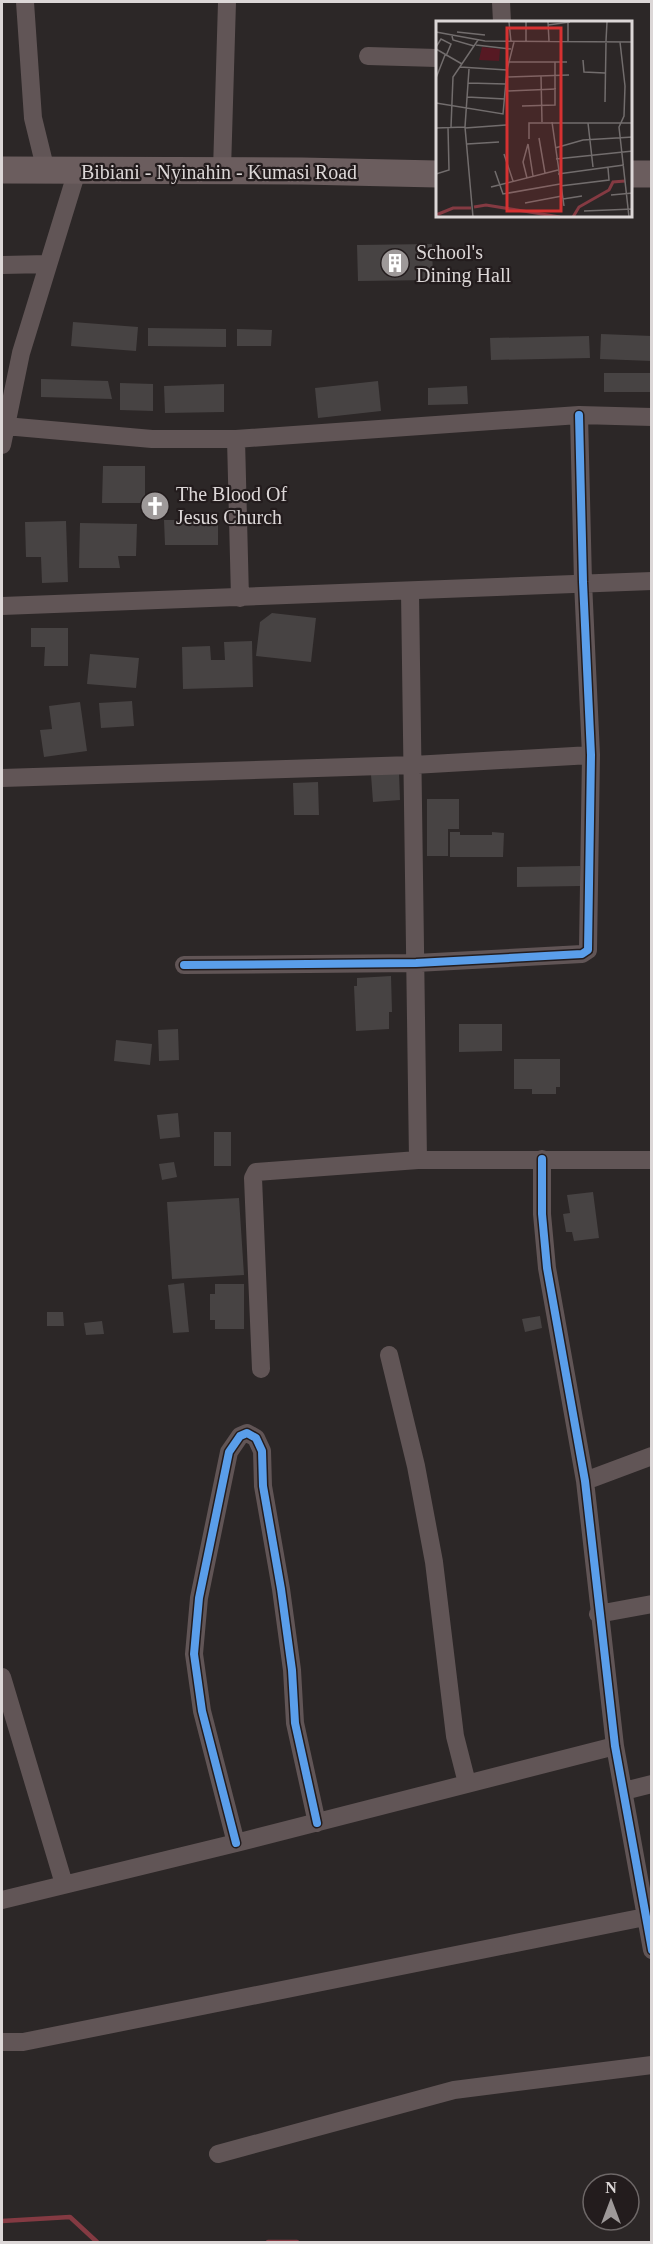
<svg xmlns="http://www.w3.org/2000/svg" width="653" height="2244" viewBox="0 0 653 2244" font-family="'Times New Roman',serif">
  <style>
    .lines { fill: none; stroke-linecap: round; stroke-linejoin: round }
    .stream { stroke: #843a42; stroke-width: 4.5 }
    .building { fill: #474343 }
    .street { stroke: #615556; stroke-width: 18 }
    .primary { stroke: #6b5d5e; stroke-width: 27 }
    .cycleway-casing { stroke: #231c1d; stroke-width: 11 }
    .cycleway { stroke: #5a9eea; stroke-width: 8 }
    .labels { text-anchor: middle; stroke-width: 4.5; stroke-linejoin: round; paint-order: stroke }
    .street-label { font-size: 20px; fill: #dcd7d7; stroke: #231c1d }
    .poi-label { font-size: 20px; fill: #dcd7d7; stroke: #231c1d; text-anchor: start }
    .inset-river { fill: none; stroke: #843a42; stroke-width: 3 }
    .inset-road { fill: none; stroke: #726d6d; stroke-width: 1.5 }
    .view { fill: #d63131; fill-opacity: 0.15; stroke: #d63131; stroke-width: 3 }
    .inset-edge { fill: none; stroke: #dcd7d7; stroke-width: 3 }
  </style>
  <rect width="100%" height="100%" fill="#2c2727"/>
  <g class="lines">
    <path class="stream" d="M2,2221L70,2217L97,2242
      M268,2242H297"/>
  </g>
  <path class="building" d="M432,244L433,280L358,281L357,245Z
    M73,322L138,327L136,351L71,346Z
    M148,328L226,329V347L148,346Z
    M237,329L272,330L271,346H237Z
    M601,334L652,336V361L600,359Z
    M589,336L590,358L491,360L490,338Z
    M604,373H652V392H604Z
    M41,379L108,381L112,399L41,397Z
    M378,381L381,411L318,418L315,388Z
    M120,383L153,384V411L120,410Z
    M224,384V412L165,413L164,386Z
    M467,386L468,404L428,405V388Z
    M103,466H145V503H102Z
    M164,520H218V545H165Z
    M66,521L68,582L42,583L41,557H26L25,522Z
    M80,523L137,524L136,556H118L120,568H79Z
    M272,613L316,618L311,662L256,656L260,622Z
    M31,628H68V666H44L45,647H31Z
    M252,641L253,687L183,689L182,647L210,646L211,660H225L224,642Z
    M90,654L139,658L136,688L87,684Z
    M132,701L134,726L101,728L99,703Z
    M80,702L87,751L44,757L40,730L52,729L49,706Z
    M399,773L400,800L373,802L371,775Z
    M318,782L319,815H294L293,783Z
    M427,799H459V829H448V856H427Z
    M450,832H460V835H492V832L504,833L503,857H450Z
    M580,866V886L517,887V867Z
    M391,976L392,1012H389V1029L356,1031L354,986H357V978Z
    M459,1024H502V1051L459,1052Z
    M178,1029L179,1060L159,1061L158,1030Z
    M116,1040L152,1044L150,1065L114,1061Z
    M514,1059H560V1087H556V1094H532V1089H514Z
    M178,1113L180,1137L160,1139L157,1115Z
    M214,1132H231V1166H214Z
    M174,1162L177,1177L162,1180L159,1164Z
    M593,1192L599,1238L574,1241L572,1232H566L563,1214L570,1213L567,1195Z
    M239,1198L244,1275L172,1279L167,1202Z
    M184,1283L189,1332L173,1333L168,1285Z
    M215,1284H244V1329H215V1320H210V1294H215Z
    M47,1312H63L64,1326H47Z
    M540,1316L542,1328L525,1332L522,1319Z
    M102,1321L104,1334L86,1335L84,1323Z"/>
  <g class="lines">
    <path class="street" d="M25,2L33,118L46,171
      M501,2L502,22
      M368,56L437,58
      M222,170L227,2
      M2,265L48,264
      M5,426L152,439H236L579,415L652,417
      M236,439L240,598
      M2,445L21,353L77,171
      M410,592L418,1160
      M2,606L652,581
      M2,778L413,765L591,755
      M184,965L416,963L582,954L588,950L591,755L583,582L579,415
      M542,1159V1214L547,1268L585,1481L615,1746L652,1950
      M389,1355L416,1466L434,1562L455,1736L467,1783
      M261,1369L253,1178L256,1172L418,1160H652
      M585,1481L652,1456
      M598,1614L652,1604
      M2,1677L64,1884
      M624,1791L652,1784
      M236,1843L202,1711L194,1654L199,1598L229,1452L240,1436L247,1433L256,1438L262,1451L263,1486L281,1589L292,1670L295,1723L317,1823
      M2,1900L236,1843L615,1746
      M2,2042H23L645,1917
      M218,2154L454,2090L652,2065"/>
    <path class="primary" d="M2,170L302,171L437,174
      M630,174H652"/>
    <g class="cycleway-casing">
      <path id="cycleway" d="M184,965L416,963L582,954L588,950L591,755L583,582L579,415
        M542,1159V1214L547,1268L585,1481L615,1746L652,1950
        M236,1843L202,1711L194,1654L199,1598L229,1452L240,1436L247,1433L256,1438L262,1451L263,1486L281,1589L292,1670L295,1723L317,1823"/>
    </g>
    <use href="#cycleway" class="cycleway"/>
  </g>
  <defs>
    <g id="building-disc" transform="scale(1.5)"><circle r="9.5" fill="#9e9999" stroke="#231c1d"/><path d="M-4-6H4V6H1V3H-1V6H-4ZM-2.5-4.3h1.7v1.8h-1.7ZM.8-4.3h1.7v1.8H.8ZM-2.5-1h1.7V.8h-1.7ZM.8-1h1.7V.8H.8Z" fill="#fff"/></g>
    <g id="church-disc" transform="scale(1.5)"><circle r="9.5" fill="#9e9999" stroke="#231c1d"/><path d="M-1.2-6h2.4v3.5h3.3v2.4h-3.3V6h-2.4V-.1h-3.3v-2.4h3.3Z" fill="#fff"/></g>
  </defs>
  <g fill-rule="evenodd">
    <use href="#building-disc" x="395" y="263"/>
    <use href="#church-disc" x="155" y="506"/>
  </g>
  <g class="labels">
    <g class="street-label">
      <text x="219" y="179">Bibiani - Nyinahin - Kumasi Road</text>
    </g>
    <g class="poi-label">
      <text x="416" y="259">School's<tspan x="416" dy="23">Dining Hall</tspan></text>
      <text x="176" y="501">The Blood Of<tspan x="176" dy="23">Jesus Church</tspan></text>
    </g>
  </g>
  <g transform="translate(436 21)">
    <rect width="196" height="196" fill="#2c2727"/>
    <path d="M46,26L64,28L63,40L43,39Z" fill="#561923"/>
    <path class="inset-river" d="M38,186L50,184L124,196M0,194L17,187H35M137,196L143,186L173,169L177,161L189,160"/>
    <path class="inset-road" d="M73,1L75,21M112,1L113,20M112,4L134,1M0,11L49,20L197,21M21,11L49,14M16,15L17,19L38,25M170,20L171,1M90,21V1M132,21V2M184,21L189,65L188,95L183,106L193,196M40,24L75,28M0,26L5,18L15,23L10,35M0,28L26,43M147,39L148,51L169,52M72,41H131M24,46L71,49M33,48L29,106L37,196M105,55L106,101M70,56L133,54M0,57L9,34M32,62L70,63M70,70L120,68M31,76L69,78M169,81L170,22M0,82L67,93L71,49L78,21M86,85L119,84V41M116,101L128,185M152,102L157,146M15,106L17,56L42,19M0,107L29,106M29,107L70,104M103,117L109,152M93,118V102H197M31,123L63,121M119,127L147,119L197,116M68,133L77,160M120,138L197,130M59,150L67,173L124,163M0,153L13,149L12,106M122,153L188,144M91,157L87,141L92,123L97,155M124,165L173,159L172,147M55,166L122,149M175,174L197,172M127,178L146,175M89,182L126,175M148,190L197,188"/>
    <path class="view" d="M71,7H125V190H71Z"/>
    <rect width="196" height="196" class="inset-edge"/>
  </g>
  <rect width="653" height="2244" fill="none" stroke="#dcd7d7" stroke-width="6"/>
  <g transform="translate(611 2202)"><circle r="28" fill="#231c1d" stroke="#6d6767" stroke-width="1.5"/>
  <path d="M0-4.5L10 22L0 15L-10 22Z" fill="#9e9999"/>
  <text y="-9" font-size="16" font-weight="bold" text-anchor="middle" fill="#dcd7d7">N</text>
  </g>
</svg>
